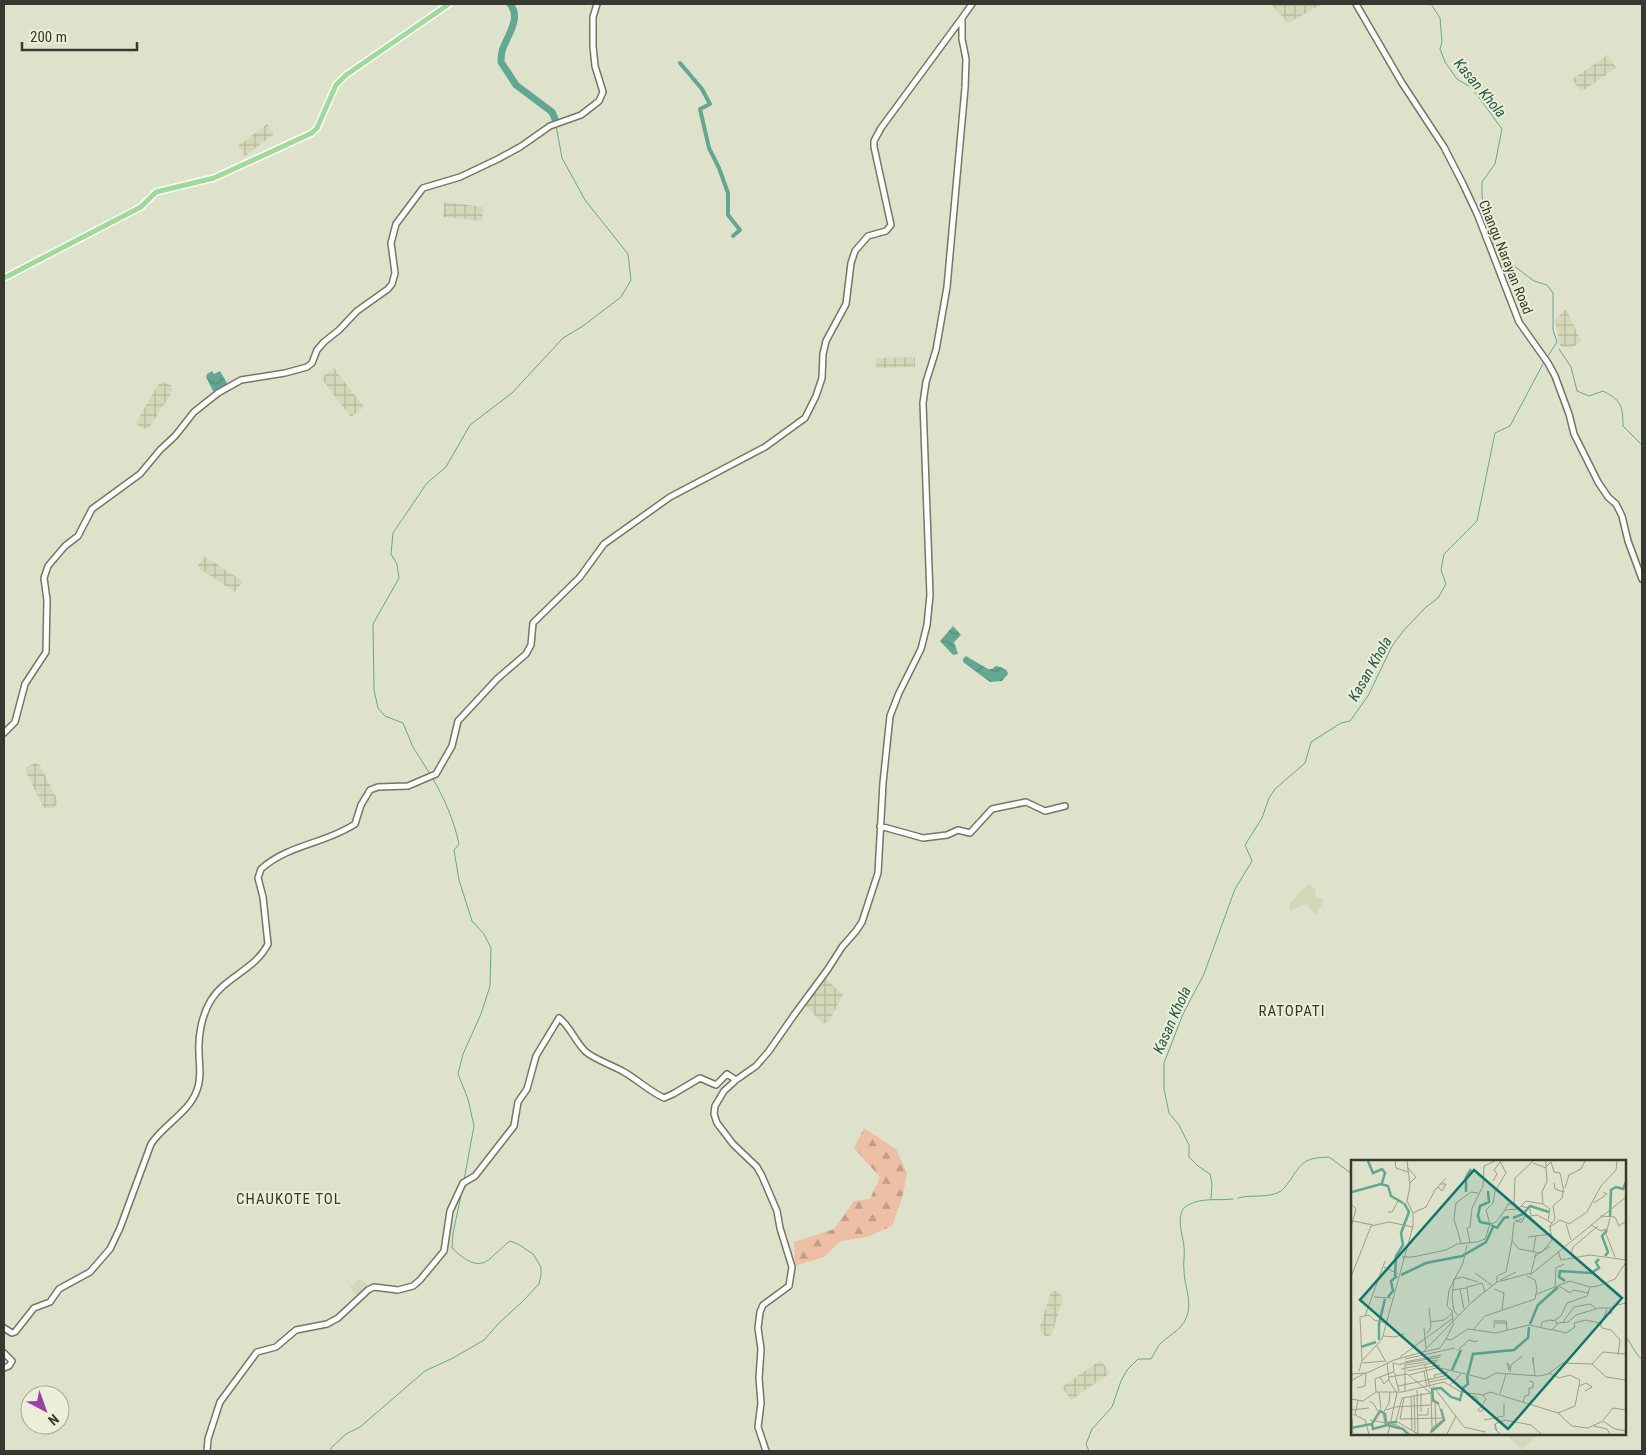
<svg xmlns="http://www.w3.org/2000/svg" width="1646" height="1455" viewBox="0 0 1646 1455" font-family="'Roboto Condensed',sans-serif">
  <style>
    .built { fill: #d4d7b8 }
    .industrial { fill: url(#industrial-grid) }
    .forest { fill: url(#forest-firs) }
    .water { fill: url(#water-waves) }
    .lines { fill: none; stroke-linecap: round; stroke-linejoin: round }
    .stream { stroke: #61a893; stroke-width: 1 }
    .canal { stroke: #61a893; stroke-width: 4 }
    .river { stroke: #61a893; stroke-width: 7 }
    .secondary-casing { stroke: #757762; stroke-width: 8 }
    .primary-casing { stroke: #fff; stroke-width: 8 }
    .secondary { stroke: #fff; stroke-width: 5 }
    .primary { stroke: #9cdb98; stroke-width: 5 }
    .labels { text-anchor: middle; stroke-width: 4; stroke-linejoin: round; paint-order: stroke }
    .street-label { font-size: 14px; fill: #37382f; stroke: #ecefd7 }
    .water-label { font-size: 15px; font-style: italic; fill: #235c4c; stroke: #ecefd7 }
    .neighbourhood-label { font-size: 15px; letter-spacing: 1px; fill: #37382f; stroke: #ecefd7 }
    .inset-river { fill: none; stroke: #61a893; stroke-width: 2.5 }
    .inset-road { fill: none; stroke: #9c9e8c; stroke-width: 1 }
    .view { fill: #0f766e; fill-opacity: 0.15; stroke: #0f766e; stroke-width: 2.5 }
    .inset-edge { fill: none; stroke: #37382f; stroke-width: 2.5 }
  </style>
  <defs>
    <pattern id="industrial-grid" width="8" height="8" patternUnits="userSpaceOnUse" patternTransform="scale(1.25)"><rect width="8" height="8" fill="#d4d7b8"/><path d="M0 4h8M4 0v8" fill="none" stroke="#b7b99e"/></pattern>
    <pattern id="forest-firs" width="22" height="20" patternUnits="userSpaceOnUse" patternTransform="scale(1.25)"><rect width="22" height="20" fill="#edc0a5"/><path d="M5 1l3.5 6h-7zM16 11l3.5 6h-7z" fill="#c19d87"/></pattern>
    <pattern id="water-waves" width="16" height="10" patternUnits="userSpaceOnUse" patternTransform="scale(1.25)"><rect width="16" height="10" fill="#61a893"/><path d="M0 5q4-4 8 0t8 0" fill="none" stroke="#518a78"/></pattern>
  </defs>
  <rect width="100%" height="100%" fill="#dfe2ca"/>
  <path class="built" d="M1309,883L1316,890L1315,896L1324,900L1316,916L1307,905H1304L1290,911V903Z
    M360,1278L368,1285L357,1296L350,1287Z
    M1509,1434H1538L1522,1450L1507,1436Z"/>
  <path class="industrial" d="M1271,4H1322L1288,23Z
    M1608,55L1616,68L1581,92L1572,79Z
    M267,124L274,134L245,156L238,146Z
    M444,202L483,207L482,221L443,217Z
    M1566,309L1581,341L1572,348L1560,346L1555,320Z
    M915,357V367L876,368V358Z
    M334,368L364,407L351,417L321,378Z
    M163,382L172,386V392L149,428L145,429L141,428L137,424V421L159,383Z
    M204,556L243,581L235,592L197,567Z
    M35,763L40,765L57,799V804L53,808L48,809L43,807L26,772L27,767Z
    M824,977L843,995L829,1021L823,1024L804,1004Z
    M1053,1291H1057L1063,1298L1052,1334L1049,1336H1045L1039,1330L1050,1294Z
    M1101,1360L1110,1373L1071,1400L1062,1387Z"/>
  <path class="forest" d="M864,1128L896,1149L907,1173L902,1199L892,1226L867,1237L841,1241L824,1257L795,1266L794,1242L834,1229L854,1201L870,1199L880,1177L854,1148Z"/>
  <path class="water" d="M212,371L214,374L220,371L227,383L221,389L213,391L206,377L207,374Z
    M953,626L961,635L954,642L958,654L953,655L940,641Z
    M966,656L988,669H992L996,666C1001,667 1008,669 1008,674L1002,681L990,682L963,662V659Z"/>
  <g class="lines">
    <path class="stream" d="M1431,4L1440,18L1442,42L1440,49L1445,62L1457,79L1472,88L1502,129L1495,164L1482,182V196L1491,240L1500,255L1534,281L1547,285L1553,293V330L1557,342L1546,359
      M1559,349L1571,367L1577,391L1589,396L1603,391C1621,400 1623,406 1623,426L1642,445
      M430,774L413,747L403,723L385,716L378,708L374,690L373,624L399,578L397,564L391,554L393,533L427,483L446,467L470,425L512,393L563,338L583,326L621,297L631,280L628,254L585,200L562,158L556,125
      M432,777C444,798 454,820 459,844L454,850L459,880L472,921L484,934L491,948L490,986L481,1014L463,1054L458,1074L468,1099L474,1126L464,1180
      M1238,1198C1251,1194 1268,1199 1281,1191C1285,1188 1288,1183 1291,1179C1303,1160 1307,1158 1329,1157L1352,1174
      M1211,1199L1212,1184L1210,1174L1198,1166L1189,1157V1145L1179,1125L1169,1113L1164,1089V1063L1183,1014L1204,974L1235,889L1252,861L1245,845L1262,818L1269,798L1275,789L1305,763L1311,742L1341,723L1350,721L1368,696L1392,646L1404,630L1426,607L1438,598L1446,584L1441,570L1444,554L1477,521L1495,433L1510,426L1544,362
      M1625,1337C1632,1342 1633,1353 1642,1359
      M331,1451V1448L346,1434L360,1427L425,1371L453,1358L484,1340L499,1323L522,1302L539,1284L541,1275V1267L533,1254L518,1244L510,1241C503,1246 500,1250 494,1255C479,1272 465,1260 452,1248L453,1233L462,1191
      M1089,1451L1086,1444L1092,1429L1112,1407L1121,1381L1127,1370L1138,1359H1151C1154,1354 1157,1347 1161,1343C1172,1333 1185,1328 1188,1312C1191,1299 1184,1283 1184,1270C1183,1263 1185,1255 1184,1247C1183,1235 1174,1212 1188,1205C1203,1197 1218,1201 1233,1199"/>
    <path class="canal" d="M680,63L702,89L710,104L700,109L709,148L719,168L728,193V215L740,230L733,236"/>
    <path class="river" d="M510,4C521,17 509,33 504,46C501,51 501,57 501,62L516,85L552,112L555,119"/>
    <g class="secondary-casing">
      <path id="secondary" d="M1356,4L1402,83L1444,147L1463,184L1478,216L1519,322L1548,363L1555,376L1569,414L1574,434L1598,482L1608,497L1616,504L1622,516L1628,541L1642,579
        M4,733L15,722L25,684L46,652L47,600L44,578L48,566L65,546L78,536L92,509L140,474L160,450L175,436L194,412L218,393L241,380L285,373L307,367L312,363L317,350L324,342L339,330L357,311L388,289L392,284L395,273L391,243L396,224L423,188L460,177L498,159L520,147L550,126L581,115L599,101L603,92L595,66L593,46V17L597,4
        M880,826L923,838L947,835L958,830L970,833L992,809L1026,802L1045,811L1065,806
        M4,1328L12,1333L15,1332L34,1308L50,1302L59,1289L90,1272L110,1249L120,1228L151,1144C164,1124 189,1113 197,1090C202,1077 199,1065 199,1052C198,1035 202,1015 211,1000C225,977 256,969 268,944L263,897L258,878L261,869C289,844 325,844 355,824L361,805L370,790L378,787L408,786L436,774L452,746L458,721L497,679L526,654L531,645L533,623L580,577L604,544L670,497L765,447L805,418L816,396L822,378L823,354L826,341L846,304L851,263L855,251L868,236L886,231L891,225L874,147V141L881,128L962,18
        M4,1353L12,1361L9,1366L4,1368
        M207,1451L208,1439L220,1402L257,1352L276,1347L296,1330L327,1324L338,1318L368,1290L374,1287L398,1290L413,1286L420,1280L444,1251L450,1211L463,1183L475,1176L514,1126L518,1102L527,1089L536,1056L559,1018C571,1027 575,1042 586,1052C594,1059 614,1066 624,1072C638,1080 649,1091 664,1098L673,1094L700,1078L716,1085L727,1074L736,1080
        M766,1451L758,1427L761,1403L759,1378L761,1349L758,1328L760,1312L763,1305L789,1286L792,1267L780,1228L777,1211L762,1176L757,1167L733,1144L717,1123L714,1114L715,1106L724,1091L736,1080L756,1066L769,1051L794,1015L828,969L842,947L856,931L862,922L878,873L883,783L890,716L899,693L921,649L927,625L930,595L923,403L926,382L936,350L947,287L965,88L966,59L962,39V18L972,4"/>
    </g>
    <g class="primary-casing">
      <path id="primary" d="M4,278L141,207L156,192L214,178L312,133L317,128L336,85L346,75L449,4"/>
    </g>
    <use href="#secondary" class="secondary"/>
    <use href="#primary" class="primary"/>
  </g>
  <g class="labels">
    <g class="street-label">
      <text transform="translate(1506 257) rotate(68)" y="5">Changu Narayan Road</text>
    </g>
    <g class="water-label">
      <text transform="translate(1480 88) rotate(50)" y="5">Kasan Khola</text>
      <text transform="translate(1370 669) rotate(-60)" y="5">Kasan Khola</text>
      <text transform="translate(1172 1020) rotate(-66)" y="5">Kasan Khola</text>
    </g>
    <g class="neighbourhood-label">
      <text x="1292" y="1016">RATOPATI</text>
      <text x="289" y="1204">CHAUKOTE TOL</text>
    </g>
  </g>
  <g transform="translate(1351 1160)">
    <rect width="275" height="275" fill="#dfe2ca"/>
    <path class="inset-river" d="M17,1L22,13L31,9L34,13L31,23M137,31L138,42L129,46L127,56L129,62L139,64M1,32L30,24L37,26L40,36L52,43M115,32V17L120,9M259,57L260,30L265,27L272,29L275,22M162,58L172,54L179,46L198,52M140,65L146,68L153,58L158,57M254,96L257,92L251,76L256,70M50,115L75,103L111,96L135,82L142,67M44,116L45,96L52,85L50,73L58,52L53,43M214,121L208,117L209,111L240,113L248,108L245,102L248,99M37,137L42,131L40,121L46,116M179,164L187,145L207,127M28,180V164L34,139M10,187L25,182M101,210L110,190M117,214L122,194L163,190L177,178L178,167M88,244L82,240L81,229L90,228L100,237L109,240L112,228L117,224L116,215M21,264L22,269L36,265L52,269L57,274M0,268L21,264L29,251L34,254L35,263L46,262M80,272L93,260L90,249"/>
    <path class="inset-road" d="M44,1L45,8L57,12M182,3L195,8V1M195,7L200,2L203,12L209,13L213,32L204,29L203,23M57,8L65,17L59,23M195,8L196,21L191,32L192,44L199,49L197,61M142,21L146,14L143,10L149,2M87,27L91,31L95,24H90M214,28L218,15L230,9L234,1M243,43L256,34L252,32M0,44L5,49L0,67M170,46L179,49L180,55M154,50L157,44H163L164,18L182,1M37,52H41L47,41M62,53L75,47L84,30L95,18M249,56L264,57L268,66L275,61M259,58L255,74L264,97M171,59L164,61L171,62L173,57L186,55L201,63M2,61L22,65M163,62L161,81L168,89L185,92M139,64L135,50L142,43L144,31L155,13L149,1M215,64L220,80M240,65L250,71L255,69M198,67L204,59L202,46L211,38L212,32M177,77L200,74M110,83L103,59L105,43L120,32L127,33M119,83L116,68L119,67L121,48L132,26L133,6L144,1M207,91L210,100L239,95L275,100M182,92L185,76M220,95L222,87L247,66M51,97H62L95,90L106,84L126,82L134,79L139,64L145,62L154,50L167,49L175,41L192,44M183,97L199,86M33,107L47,114M124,113L142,126M179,115L275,37M0,117L20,66L38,62L62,67M149,120L165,112M146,122V116L155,112L161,81M121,126L131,123L134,132M204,126L205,108L213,104M208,126L219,133L222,130L238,133M109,129L113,149M143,129L153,133L151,150M101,130L116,128M186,134L219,121L239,127L247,126L264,119L275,102M23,137L40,138M118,143L116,127L121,126M14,156L34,101M108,156L103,151L101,138L103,119L111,117L127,122M204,160L210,156L216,143L236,136L239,127M142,161H155L156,170M79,162L93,160L101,154M102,162L101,151L96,146L98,130L112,103L116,85M212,162L223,147L239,144L245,148M250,165L256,149M190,167L191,162L198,160L205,161L206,164M73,168L75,188M143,168V163H156M123,169L134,156L184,139L186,129L184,120L176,116M202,170L215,173L224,167L223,163L235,160L248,163L251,168L260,170L269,180L267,195M76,174L80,167L78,148M32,176L44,177L53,174M95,179L103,163M26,186L35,202M106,191L118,180L125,182L127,180M72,192L89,188L95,179L100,180L117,169L145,173L178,165L201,170L207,163L217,162L225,155L248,148H260V154L262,146L275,143M49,197L101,159M54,199L104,188M11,201L9,157L18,155L23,160L35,163M54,202L90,195M12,203L34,201M36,203L38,221L46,233L37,274M182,203V197L184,216M49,204L89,197M241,204L255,217L275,220M55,205L87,200M74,205L79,228M89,208L110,213M50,209L86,202M158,210V204L156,203L158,210M8,211L11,201L31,179L62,66V53L56,41L59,26L56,1M56,211L89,205M73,211L76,227M43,212L42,203L50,205M159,212L160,205L171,196M198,213L208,218L219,215L229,220L224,246L207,253M0,214L16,213L43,200L72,192L122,141L146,122L180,113L185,93L191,92L201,80L199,67L209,60L218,64L236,52L250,26L265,10L266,1M58,215L89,207M44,216L48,231M29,217L33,224L38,219M38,217L56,214L80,233M84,218L83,215L97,212M0,221L14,213M67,222L97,215M78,222L98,218M99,225L111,213L134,219L145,213L188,216L197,214L212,203L241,204L252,192L275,194M47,226L67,222M82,226L113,267L134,272M228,226L235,223L241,227L234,231M6,228L14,226L15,213M66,230L67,274M25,232L24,219L42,212L46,216M28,232L30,249M54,232V203M70,233V252M80,233L81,268M149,234L155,214M63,235L64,271M60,236L61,270M121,236L125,237L130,247M0,239L1,213M0,239L12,241L25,232H51L93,222L110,232L132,235L139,232L207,253L221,266L237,268L252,261L264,269L275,271M18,241L22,243L28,253L24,261M84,242L85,265M172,242L174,236L178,235V228H182V222L178,221M130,247L127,249L129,252L133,249L130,247L135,239L132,235M0,250L18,248M35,250L44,247L80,245M2,254L14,260L18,274M4,255L7,240M67,255H77V248M1,258L2,273M49,259L93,258M49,259L53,238M19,260L46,265L59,274M133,260L153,256V244M252,260L262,248L275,250M45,261L51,238L80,233M45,261L67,274M34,264L32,253L38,243L39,232M144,264L154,260L180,265L190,274M243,266L256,269L259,274M146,271L144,264V269L149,274M79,274L81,268L93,259L87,243L80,241M96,274L105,256"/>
    <path class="view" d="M123,10L271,138L157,269L9,140Z"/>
    <rect width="275" height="275" class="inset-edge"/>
  </g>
  <rect width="1646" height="1455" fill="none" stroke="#37382f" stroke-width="10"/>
  <g transform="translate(45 1410) rotate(139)"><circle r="24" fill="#ecefd7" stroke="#a4a694"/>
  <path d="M0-4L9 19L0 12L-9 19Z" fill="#9c3ea7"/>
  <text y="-8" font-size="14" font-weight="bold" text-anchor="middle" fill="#37382f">N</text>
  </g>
  <path d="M22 42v8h115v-8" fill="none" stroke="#37382f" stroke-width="2.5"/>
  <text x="30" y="42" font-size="15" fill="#37382f" stroke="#ecefd7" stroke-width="4" paint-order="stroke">200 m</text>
</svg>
